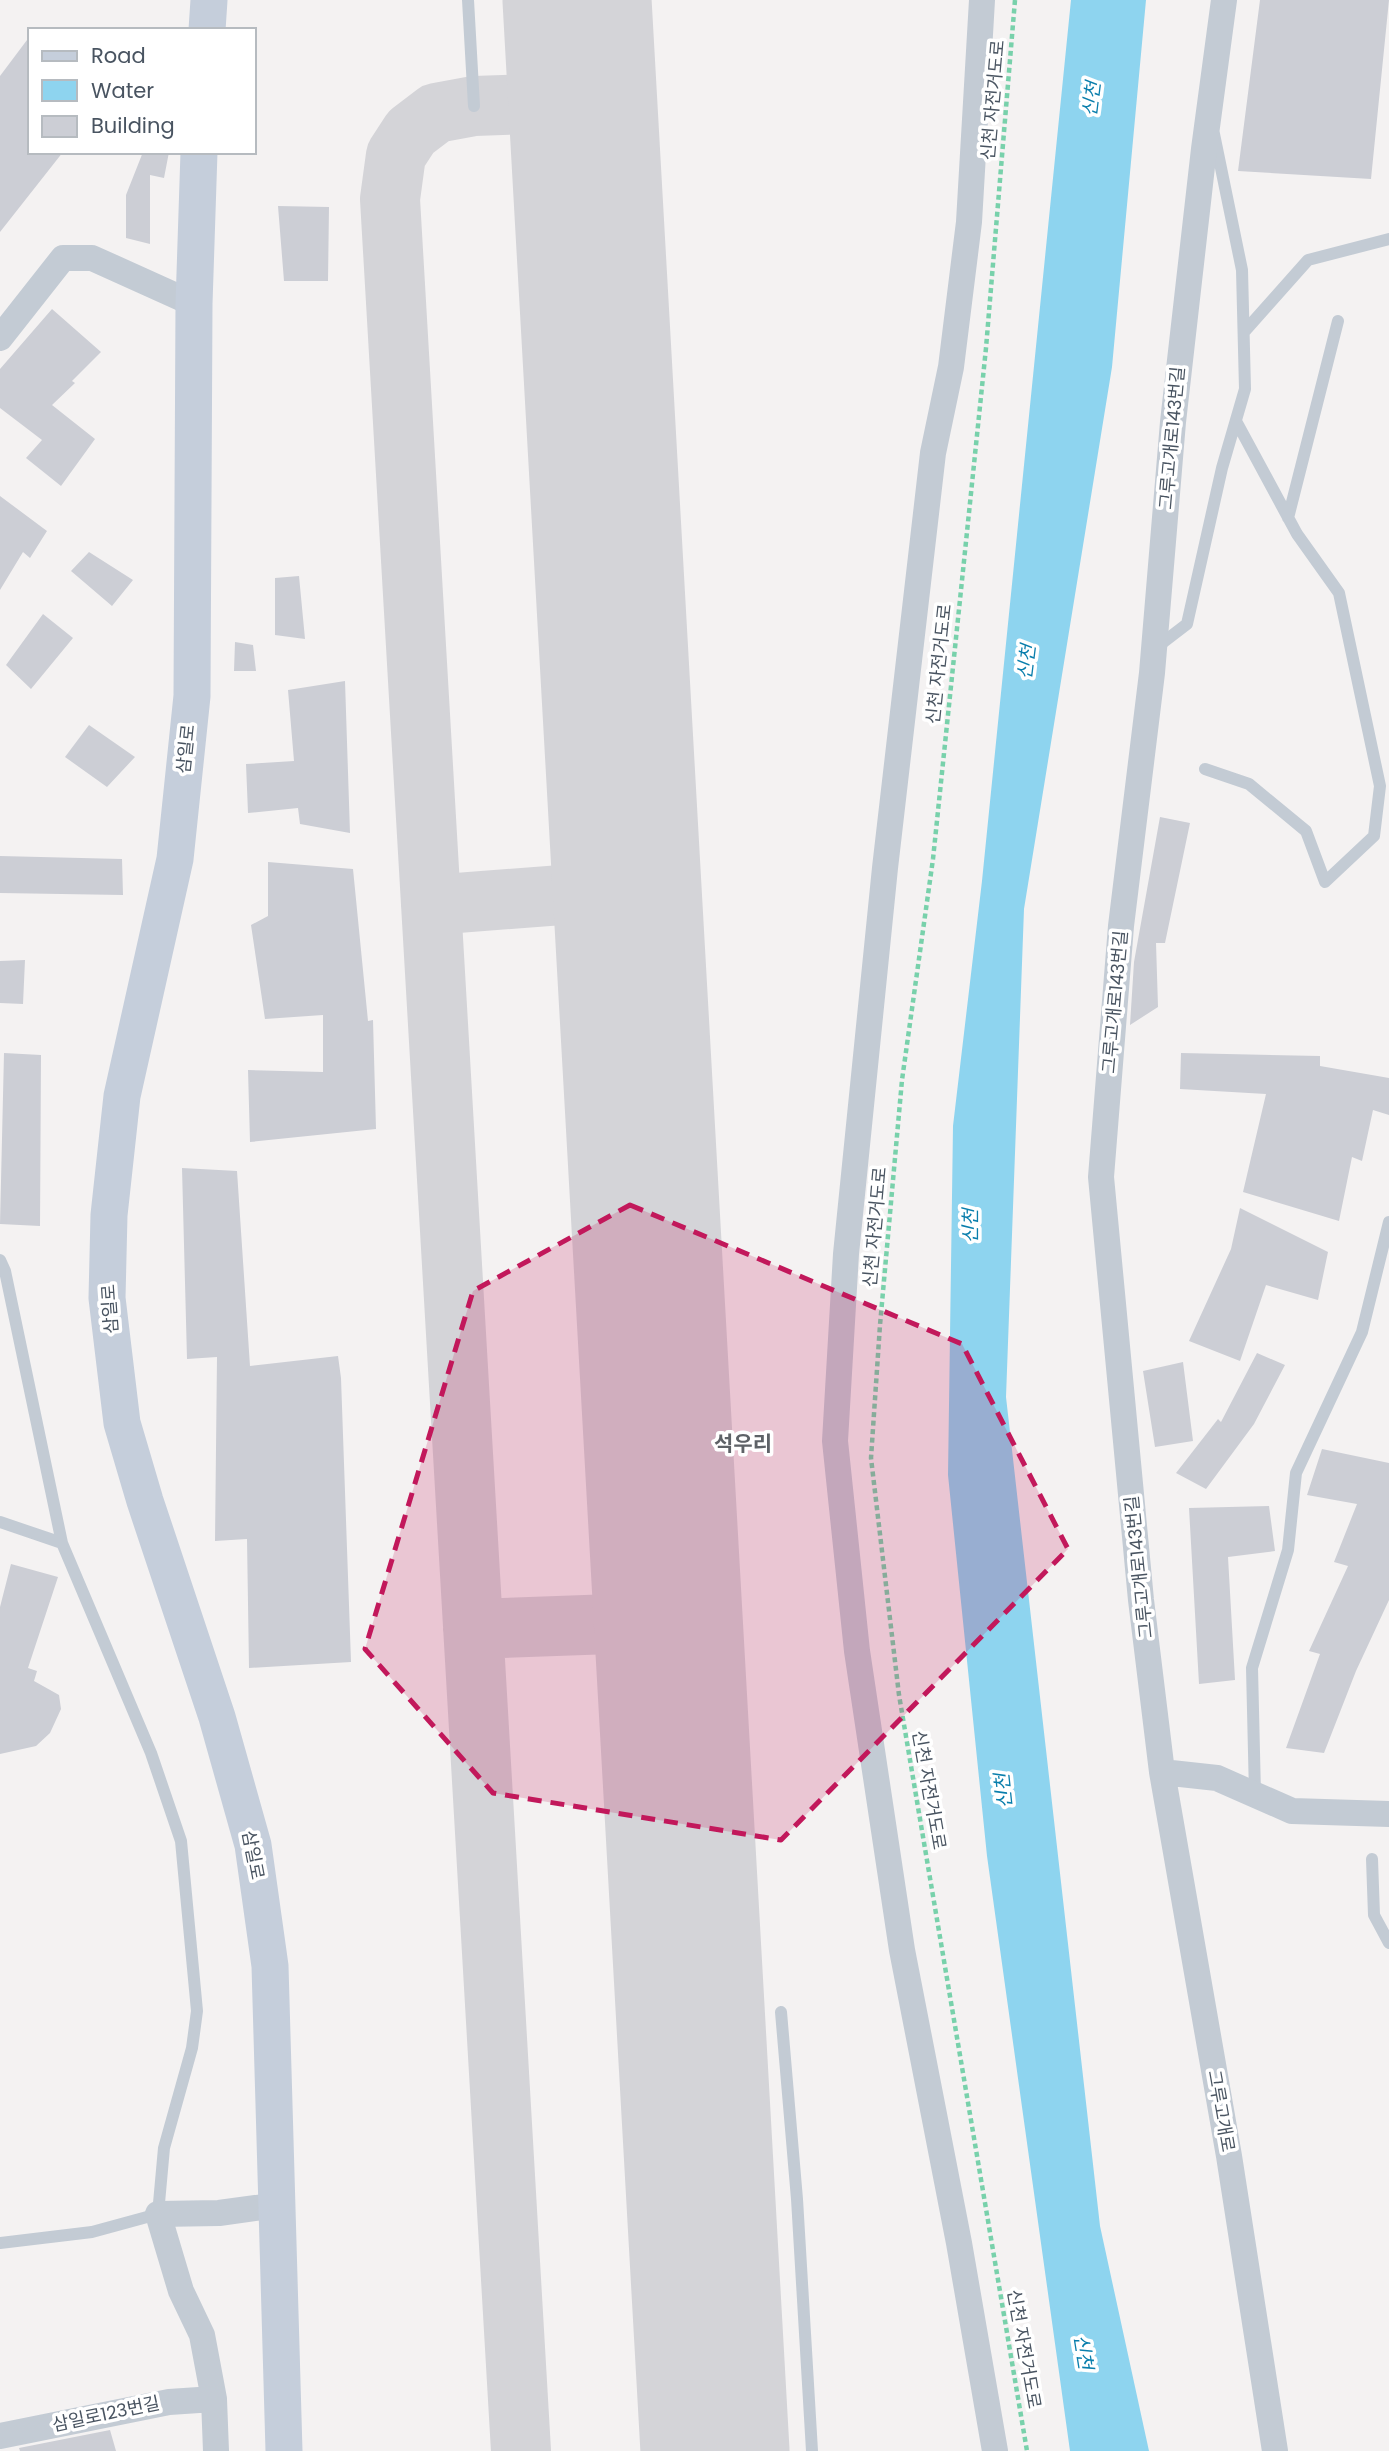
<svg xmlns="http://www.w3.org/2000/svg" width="1389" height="2451" viewBox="0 0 1389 2451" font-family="Poppins,'Noto Sans KR',sans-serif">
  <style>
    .water { fill: #8ed4ef }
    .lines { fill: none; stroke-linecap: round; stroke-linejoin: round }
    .taxiway { stroke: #d4d4d8; stroke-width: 60 }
    .runway { stroke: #d4d4d8; stroke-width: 149 }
    .building { fill: #ccced5 }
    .path { stroke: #78d1ab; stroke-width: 4.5; stroke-dasharray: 5 3.5; stroke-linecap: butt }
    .lane { stroke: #c3cbd4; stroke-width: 12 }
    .street { stroke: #c3cbd4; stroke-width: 26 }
    .secondary { stroke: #c5cedb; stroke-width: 37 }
    .marked { fill: #c2185b; fill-opacity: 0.2; stroke: #c2185b; stroke-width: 5; stroke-dasharray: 14 9; stroke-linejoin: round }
    .labels { text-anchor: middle; stroke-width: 7; stroke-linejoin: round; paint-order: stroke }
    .street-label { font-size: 18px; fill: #495461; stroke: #fff }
    .water-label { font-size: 19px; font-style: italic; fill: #097eac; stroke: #fff }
    .quarter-label { font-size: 21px; font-weight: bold; fill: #5e6267; stroke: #fff }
  </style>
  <rect width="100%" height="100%" fill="#f4f2f2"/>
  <path class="water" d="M1071,0H1146L1112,367L1024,909L1006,1397L1100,2226L1149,2451H1070L987,1856L948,1475L953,1126L982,881Z"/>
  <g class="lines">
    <path class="taxiway" d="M431,905L627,890
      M473,1629L668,1622
      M521,2451L390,199L396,155L411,132L436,113L474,106L583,102"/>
    <path class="runway" d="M577,0L715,2451"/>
  </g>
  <path class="building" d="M1260,0H1389L1371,179L1238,171Z
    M30,36V152H63L0,232V76Z
    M143,152H169L164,178L150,175V244L126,238V195Z
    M278,206L329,207L328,281H284Z
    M52,309L101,352L72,381L75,383L52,405L95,439L61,486L26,458L42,440L0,408V369Z
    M0,496L47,531L30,558L23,552L0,590Z
    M89,552L133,580L112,606L71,571Z
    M299,576L305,639L275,635V578Z
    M43,614L73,638L31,689L6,665Z
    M235,642L253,645L256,671H234Z
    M345,681L350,833L300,824L298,808L248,813L246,764L294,761L288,690Z
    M89,725L135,757L107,787L65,757Z
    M1160,817L1190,823L1165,943H1156L1158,1007L1130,1025L1134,962Z
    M0,856L122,859L123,895L0,893Z
    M268,862L353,869L368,1021L373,1020L376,1129L250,1142L248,1070L323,1072V1015L265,1019L251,925L268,916Z
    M25,960L23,1004L0,1003V961Z
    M4,1053L41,1055L40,1226L0,1224Z
    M1181,1053L1320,1056V1066L1389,1078V1115L1373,1110L1362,1161L1352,1157L1339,1221L1243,1192L1266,1094L1180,1089Z
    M182,1168L237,1171L250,1366L338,1356L341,1378L351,1662L249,1668L247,1539L215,1541L217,1357L187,1359Z
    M1240,1208L1328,1252L1318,1300L1266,1285L1240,1361L1189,1341L1231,1249Z
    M1257,1353L1285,1365L1254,1424L1206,1489L1176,1473L1218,1419L1221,1422Z
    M1183,1362L1193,1441L1155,1447L1143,1371Z
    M1322,1449L1389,1463V1600L1356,1671L1324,1753L1286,1748L1320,1654L1309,1651L1348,1566L1334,1562L1357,1504L1307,1495Z
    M1269,1506L1275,1551L1228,1557L1235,1680L1199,1684L1189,1508Z
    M11,1564L58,1577L28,1668L37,1671L34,1681L59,1695L61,1709L50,1733L36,1746L0,1754V1607Z
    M110,2430L116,2451H20L19,2448Z"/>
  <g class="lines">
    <path class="path" d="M1015,0L986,348L961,590L933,859L902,1080L880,1325L871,1458L899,1695L1027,2451"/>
    <path class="lane" d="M468,0L474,106
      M1244,332L1308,260L1389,239
      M1288,518L1338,321
      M1157,647L1187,624L1222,468L1245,389L1242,270L1214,134
      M1205,769L1249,784L1306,831L1325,882L1374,836L1380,786L1339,593L1297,534L1236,421
      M0,1260L5,1271L62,1543
      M0,1522L62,1543L151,1753L181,1841L197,2011L192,2048L164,2148L158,2214L92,2232L0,2243
      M1255,1794L1252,1668L1288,1550L1296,1473L1362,1332L1389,1222
      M1372,1859L1374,1915L1389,1943
      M781,2012L797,2199L812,2451"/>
    <path class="street" d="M982,0L969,222L951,367L933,453L885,868L846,1254L835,1441L857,1651L902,1950L959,2243L995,2451
      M1224,0L1204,149L1173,422L1152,673L1121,926L1101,1177L1141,1600L1162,1772L1229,2156L1275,2451
      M0,338L63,258H92L194,304
      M1162,1772L1217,1778L1292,1811L1389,1814
      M0,2436L169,2402L214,2399
      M216,2451L214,2399L202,2335L181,2291L158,2214L219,2213L278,2205"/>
    <path class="secondary" d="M207,30L209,0
      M199,152L194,304L192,696L175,859L122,1096L109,1215L107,1298L122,1423L145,1501L217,1717L253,1845L270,1966L284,2451"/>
  </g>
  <path class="marked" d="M630,1205L962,1344L1068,1549L781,1840L493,1793L365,1649L473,1291Z"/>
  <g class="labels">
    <g class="street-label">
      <text transform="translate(993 100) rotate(-85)" y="6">신천 자전거도로</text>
      <text transform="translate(1172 438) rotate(-85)" y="6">그루고개로143번길</text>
      <text transform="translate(939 664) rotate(-84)" y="6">신천 자전거도로</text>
      <text transform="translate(186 749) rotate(-84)" y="6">삼일로</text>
      <text transform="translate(1115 1002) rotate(-85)" y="6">그루고개로143번길</text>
      <text transform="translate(875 1227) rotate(-85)" y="6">신천 자전거도로</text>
      <text transform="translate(110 1309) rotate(-94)" y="6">삼일로</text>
      <text transform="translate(1139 1567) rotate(-96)" y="6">그루고개로143번길</text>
      <text transform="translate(929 1790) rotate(80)" y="6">신천 자전거도로</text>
      <text transform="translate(253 1855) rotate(79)" y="6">삼일로</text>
      <text transform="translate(1221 2111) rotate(80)" y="6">그루고개로</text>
      <text transform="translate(1024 2349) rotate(80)" y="6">신천 자전거도로</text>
      <text transform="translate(106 2414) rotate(-12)" y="6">삼일로123번길</text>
    </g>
    <g class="water-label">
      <text transform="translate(1091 99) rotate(-83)" y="7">신천</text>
      <text transform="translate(1026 662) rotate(-83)" y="7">신천</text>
      <text transform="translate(970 1226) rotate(-90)" y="7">신천</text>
      <text transform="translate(1003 1791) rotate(-96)" y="7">신천</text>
      <text transform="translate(1084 2352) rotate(81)" y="7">신천</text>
    </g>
    <g class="quarter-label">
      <text x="743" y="1451">석우리</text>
    </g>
  </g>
  <rect x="28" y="28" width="228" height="126" fill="#ffffff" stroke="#b6bbc0" stroke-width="2"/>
  <rect x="42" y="51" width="35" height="10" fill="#c5cedb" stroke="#b6bbc0" stroke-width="2"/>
  <text x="91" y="63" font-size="21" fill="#495461">Road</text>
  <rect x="42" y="80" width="35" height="21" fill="#8ed4ef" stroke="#b6bbc0" stroke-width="2"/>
  <text x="91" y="98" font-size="21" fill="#495461">Water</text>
  <rect x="42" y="116" width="35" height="21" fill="#ccced5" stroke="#b6bbc0" stroke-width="2"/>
  <text x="91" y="133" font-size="21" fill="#495461">Building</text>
</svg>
